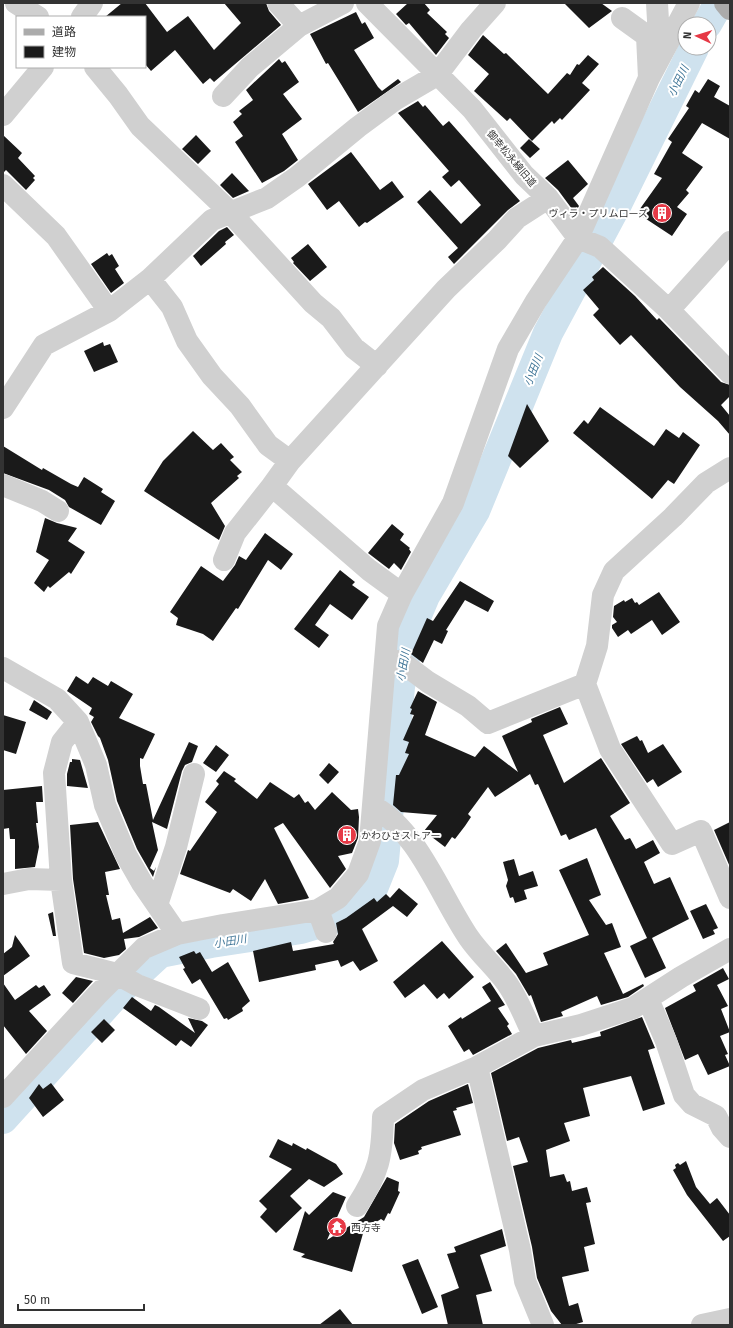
<svg xmlns="http://www.w3.org/2000/svg" width="733" height="1328" viewBox="0 0 733 1328" font-family="'Fira Sans','Noto Sans JP',sans-serif">
  <style>
    .lines { fill: none; stroke-linecap: round; stroke-linejoin: round }
    .river { stroke: #cfe2ee; stroke-width: 30 }
    .building { fill: #1a1a1a }
    .minor { stroke: #d0d0d0; stroke-width: 22 }
    .major { stroke: #ababab; stroke-width: 22 }
    .labels { text-anchor: middle; stroke-width: 4; stroke-linejoin: round; paint-order: stroke }
    .street-label { font-size: 10px; fill: #333; stroke: #fff }
    .poi-label { font-size: 10px; fill: #333; stroke: #fff; text-anchor: start }
    .water-label { font-size: 11px; font-style: italic; fill: #3f7597; stroke: #fff }
  </style>
  <rect width="100%" height="100%" fill="#fff"/>
  <g class="lines">
    <path class="river" d="M707,24L719,3
      M3,1119L120,990L160,953L211,943L301,929L341,917L370,896L384,861L400,687L409,634L425,596L475,511L548,333L615,208L694,48"/>
  </g>
  <path class="building" d="M122,3H145L167,32L188,16L214,50L241,23L224,3H266L269,11L281,25L214,82L210,78L203,84L175,50L151,71L145,64V17H105Z
    M408,3H424L430,10L427,13L447,32L445,34L449,38L436,55L409,23L406,25L396,14Z
    M564,3H601L612,11L589,28Z
    M356,12L362,24L365,22L374,38L354,50L378,87L382,91L398,79L401,82L358,112L328,63L326,64L310,34Z
    M483,35L504,54L506,53L548,94L567,73L570,75L577,64L579,65L588,55L599,64L582,83L590,90L562,120L560,118L554,124L552,121L532,141L510,118L507,121L474,91L489,74L468,55Z
    M279,59L282,63L285,61L299,82L283,94L302,119L282,134L298,160L284,171L262,183L235,142L243,136L233,122L242,114L239,111L253,100L246,90Z
    M708,79L720,86L714,97L730,106V139L702,123L682,153L703,167L686,190L689,193L677,207L687,214L672,236L637,213L662,178L654,174L672,142L668,139L689,108L686,106L695,90L699,93Z
    M418,101L423,107L425,105L443,126L449,121L520,201L508,210L454,264L448,257L458,248L417,202L430,190L461,224L481,205L459,180L451,187L442,177L449,171L398,113Z
    M3,135L22,153L18,158L35,176L33,178L35,180L26,190L6,170L3,173Z
    M196,135L211,151L198,164L182,149Z
    M529,139L540,149L530,158L520,148Z
    M351,152L380,190L392,181L404,197L367,223L365,222L359,227L339,201L327,210L308,184Z
    M568,160L588,184L573,198L579,206L575,213L558,190L545,178Z
    M232,173L249,191L233,198L220,185Z
    M227,227L234,235L225,242L226,244L201,266L193,256L219,231Z
    M308,244L327,267L310,281L293,263L294,262L291,258Z
    M107,253L109,256L112,254L119,266L115,269L124,283L111,293L91,264Z
    M603,267L635,296L657,320L659,318L660,319L721,382L730,385V396L721,405L730,416V435L718,421L680,387L631,335L620,345L593,315L599,309L583,290L594,280L592,277Z
    M103,342L104,346L110,344L118,362L94,372L84,351Z
    M527,404L549,441L520,468L508,456Z
    M600,407L654,446L666,429L679,438L683,432L700,445L674,484L668,480L652,499L573,433L584,420L588,424Z
    M193,431L213,450L221,443L234,457L230,460L242,472L237,476L239,478L211,503L225,526L219,540L144,491L163,461Z
    M3,446L42,470L43,468L71,484L78,487L84,477L103,489L101,492L115,501L101,525L69,507L65,500L49,490L3,473Z
    M45,518L57,523L77,528L68,541L85,552L71,574L69,572L50,588L48,586L44,592L34,583L49,560L36,552Z
    M392,524L404,534L400,540L410,548L409,549L411,552L401,570L394,563L389,569L368,553Z
    M265,533L293,554L281,570L268,560L238,609L236,608L213,641L203,634L176,625L178,618L170,612L201,566L223,581L235,565L239,556L246,560Z
    M340,570L355,582L352,585L369,597L352,620L330,604L315,625L329,635L319,648L294,629Z
    M460,581L494,601L488,612L465,600L446,630L448,631L442,644L434,640L423,663L411,654L427,618L433,621Z
    M659,592L680,622L662,635L652,620L631,634L628,630L618,637L612,628V625L617,622L613,617L614,606L624,600L625,602L632,598L635,603L637,602L639,605Z
    M76,676L88,684L93,677L108,686L111,681L133,694L119,718L155,734L143,759L140,758V766L143,784H146L153,820L189,742L198,746L192,762L185,765L182,771L167,829L152,822L158,850L150,868L154,871L156,867L153,877L137,849L117,801L108,760L100,738L98,736L91,722L94,717L89,714L92,708L67,691Z
    M418,691L437,702L425,735L475,757L484,746L518,772L502,736L532,722L531,719L560,707L568,724L543,735L564,783L601,758L630,803L610,816L625,840L630,838L636,849L653,840L660,853L644,862L654,884L670,877L689,919L652,938L666,968L645,978L630,946L647,938L596,828L569,840L566,834L561,836L538,784L535,785L530,774L495,797L488,787L468,814L471,817L465,826L455,839L452,837L445,847L424,831L437,815L401,812L393,805L396,775H399L409,754L405,753L409,742L403,740L414,715L410,714L412,709L410,708Z
    M34,700L52,712L47,720L29,710Z
    M3,715L26,722L16,754L3,750Z
    M637,736L640,741L642,740L648,753L663,744L682,772L658,787L653,779L647,783L621,744Z
    M216,745L229,755L216,772L203,763Z
    M72,759L80,760L88,788L67,786V774L70,762H72Z
    M329,763L339,772L328,784L319,775Z
    M224,771L236,779L234,781L257,799L270,782L294,798L299,794L305,803L308,801L315,810L332,792L351,810L358,809L359,817L358,838L352,853L338,856L346,869L330,888L283,823L274,828L309,898L306,899L278,904L265,879L251,901L233,889L230,893L180,874L188,850L190,851L217,812L205,802L219,784L216,781Z
    M42,786L43,802H36L38,823H36L39,847L35,867L15,869V839H10L9,828L3,829V790Z
    M98,822L120,869L105,872L109,895H106L112,920L120,918L123,933L150,917L158,928L139,937L124,939L126,949L119,955L104,958L84,953L73,879L70,825Z
    M730,822V867L714,830Z
    M587,858L601,895L589,900L606,925L612,923L621,947L604,953L623,994L643,984L644,986L628,997L601,1005L597,996L561,1012L563,1016L541,1022L531,995L529,996L516,974L496,951L506,943L526,973L548,965L543,953L589,935L559,870Z
    M514,859L519,876L533,871L538,886L524,890L527,899L515,903L513,897L510,898L506,886L508,880L503,862Z
    M399,888L418,904L407,917L393,906L362,929L378,961L360,971L353,961L341,967L338,960L315,965L316,970L259,982L253,951L291,942L293,951L334,944L333,942L338,934L336,923L346,918L374,898L377,902L386,894L390,898Z
    M706,904L718,928L713,930L715,934L703,939L690,911Z
    M53,912L56,936H53L48,914Z
    M15,935L30,956L3,976V954L12,947Z
    M442,941L474,977L449,999L444,993L437,999L424,984L405,998L393,982Z
    M194,951L196,954L200,952L212,972L228,962L250,1001L242,1008L243,1011L228,1020L227,1018L224,1019L200,979L192,984L183,969L185,968L179,957Z
    M723,968L729,979L717,985L728,1006L721,1009L730,1032L720,1036L728,1054L725,1055L730,1066L708,1075L698,1054L685,1060L665,1008L696,991L693,985Z
    M76,977L93,981L73,1003L62,993Z
    M490,982L505,1005L498,1008L509,1024L507,1026L512,1034L473,1055L469,1049L464,1052L448,1026L461,1017L462,1019L491,1001L482,987Z
    M3,983L15,1000L36,985L39,988L44,985L51,995L29,1011L47,1031L26,1054L3,1025Z
    M132,997L151,1011L155,1005L159,1007L195,1033L188,1018L202,1021L208,1025L191,1047L181,1040L176,1046L123,1008Z
    M642,1017L655,1048L648,1050L665,1104L643,1111L631,1076L583,1088L590,1116L564,1123L570,1141L546,1150L550,1177L564,1174L567,1182L570,1181L572,1191L587,1187L591,1202L586,1203L595,1244L584,1247L589,1271L562,1277L569,1306L578,1303L583,1322L573,1325H562L551,1311L537,1278L532,1247L513,1166L528,1162L519,1137L507,1141L491,1073L538,1048L571,1040L572,1043L601,1036L600,1032Z
    M104,1019L115,1030L102,1043L91,1032Z
    M51,1083L64,1100L43,1117L29,1098L39,1084L43,1089Z
    M468,1084L473,1103L456,1108L457,1110L453,1111L461,1135L421,1147L422,1149L418,1151L419,1154L400,1160L394,1143L395,1124L429,1101Z
    M278,1139L292,1146L293,1143L306,1150L307,1148L336,1164L343,1174L324,1187L309,1179L290,1196L302,1208L276,1233L260,1217L267,1209L259,1201L292,1169L269,1157Z
    M686,1161L696,1187L710,1204L717,1198L730,1215V1236L723,1241L687,1195L673,1170L676,1168L675,1165L678,1163L680,1165Z
    M387,1177L399,1182L398,1191L400,1192L390,1214L388,1213L384,1221L381,1219L364,1230L352,1272L301,1257L305,1254L293,1250L305,1211L309,1215L333,1192L346,1197L327,1240L364,1217Z
    M502,1229L506,1246L480,1255L492,1291L476,1295L483,1325H448L441,1295L459,1288L447,1254L456,1252L454,1247Z
    M418,1259L438,1307L422,1314L402,1265Z
    M340,1309L353,1325H319Z"/>
  <g class="lines">
    <path class="minor" d="M16,3L38,17
      M278,3L299,26
      M367,3L472,109L524,175L548,198L578,238L600,247L669,310L730,373
      M657,3L660,56
      M82,17L92,3
      M622,18L647,36L649,78
      M95,67L118,95L140,126L230,212L313,303L331,318L354,348L377,366
      M223,96L250,67L299,26L343,3
      M3,115L43,67
      M3,185L56,236L109,311
      M150,279L172,307L187,341L212,376L240,406L268,445L290,461
      M669,310L730,242
      M3,408L44,345L109,311L150,279L212,220L267,198L297,177L358,127L396,99L437,75L471,30L495,3
      M730,468L706,483L673,517L614,571L603,595L597,646L585,684L610,749L672,844L701,831L730,898
      M3,485L42,501L58,511
      M224,560L235,533L272,486
      M402,594L369,570L272,486L290,461L446,289L497,240L517,218L548,198
      M386,657L404,664L428,682L468,706L488,723L585,684
      M3,668L57,699L78,722L96,765L105,805L126,855L142,883L177,934
      M78,722L62,742L54,773L61,880L73,963L117,974L137,985L199,1009
      M374,807C418,831 441,897 469,938C480,954 495,967 506,982C518,998 525,1019 534,1036
      M3,884L29,879L61,880
      M157,905L176,847L194,774
      M318,910L326,932
      M648,999L666,1041L684,1095L692,1104L716,1116L722,1128L730,1137
      M3,1097L97,995L144,948L177,934L223,925L318,910L338,898L358,874L370,841L388,626L402,594L453,503L508,349L536,301L578,238L649,78L689,3
      M357,1206C379,1172 382,1157 383,1117L423,1090L477,1067
      M543,1325L525,1281L520,1250L477,1067L534,1036L581,1025L633,1008L681,977L730,949
      M702,1325L730,1319"/>
    <path class="major" d="M725,3L730,9"/>
  </g>
  <defs>
    <g id="building-disc" transform="scale(1)"><circle r="9.5" fill="#e63946" stroke="#fff"/><path d="M-4-6H4V6H1V3H-1V6H-4ZM-2.5-4.3h1.7v1.8h-1.7ZM.8-4.3h1.7v1.8H.8ZM-2.5-1h1.7V.8h-1.7ZM.8-1h1.7V.8H.8Z" fill="#fff"/></g>
    <g id="temple-disc" transform="scale(1)"><circle r="9.5" fill="#e63946" stroke="#fff"/><path d="M0-6L5-2H3V0L6.5 2.5H4V6H1.5V3h-3V6H-4V2.5H-6.5L-3 0V-2H-5Z" fill="#fff"/></g>
  </defs>
  <g fill-rule="evenodd">
    <use href="#building-disc" x="662" y="213"/>
    <use href="#building-disc" x="347" y="835"/>
    <use href="#temple-disc" x="337" y="1227"/>
  </g>
  <g class="labels">
    <g class="street-label">
      <text transform="translate(512 158) rotate(50)" y="4">御幸松永線旧道</text>
    </g>
    <g class="poi-label">
      <text x="648" y="217" text-anchor="end">ヴィラ・プリムローズ</text>
      <text x="361" y="839">かわひさストアー</text>
      <text x="351" y="1231">西方寺</text>
    </g>
    <g class="water-label">
      <text transform="translate(678 81) rotate(-64)" y="4">小田川</text>
      <text transform="translate(533 370) rotate(-68)" y="4">小田川</text>
      <text transform="translate(403 665) rotate(-80)" y="4">小田川</text>
      <text transform="translate(230 941) rotate(-9)" y="4">小田川</text>
    </g>
  </g>
  <rect width="733" height="1328" fill="none" stroke="#333333" stroke-width="8"/>
  <rect x="16" y="16" width="130" height="52" fill="#ffffff" stroke="#adadad"/>
  <rect x="24" y="29" width="20" height="6" fill="#ababab" stroke="#adadad"/>
  <text x="52" y="36" font-size="12" fill="#333333">道路</text>
  <rect x="24" y="46" width="20" height="12" fill="#1a1a1a" stroke="#adadad"/>
  <text x="52" y="56" font-size="12" fill="#333333">建物</text>
  <g transform="translate(697 36) rotate(274)"><circle r="19" fill="#ffffff" stroke="#adadad"/>
  <path d="M0-3L7 15L0 10L-7 15Z" fill="#e63946"/>
  <text y="-6" font-size="11" font-weight="bold" text-anchor="middle" fill="#333333">N</text>
  </g>
  <path d="M18 1304v6h126v-6" fill="none" stroke="#333333" stroke-width="2"/>
  <text x="24" y="1304" font-size="12" fill="#333333" stroke="#ffffff" stroke-width="3" paint-order="stroke">50 m</text>
</svg>
